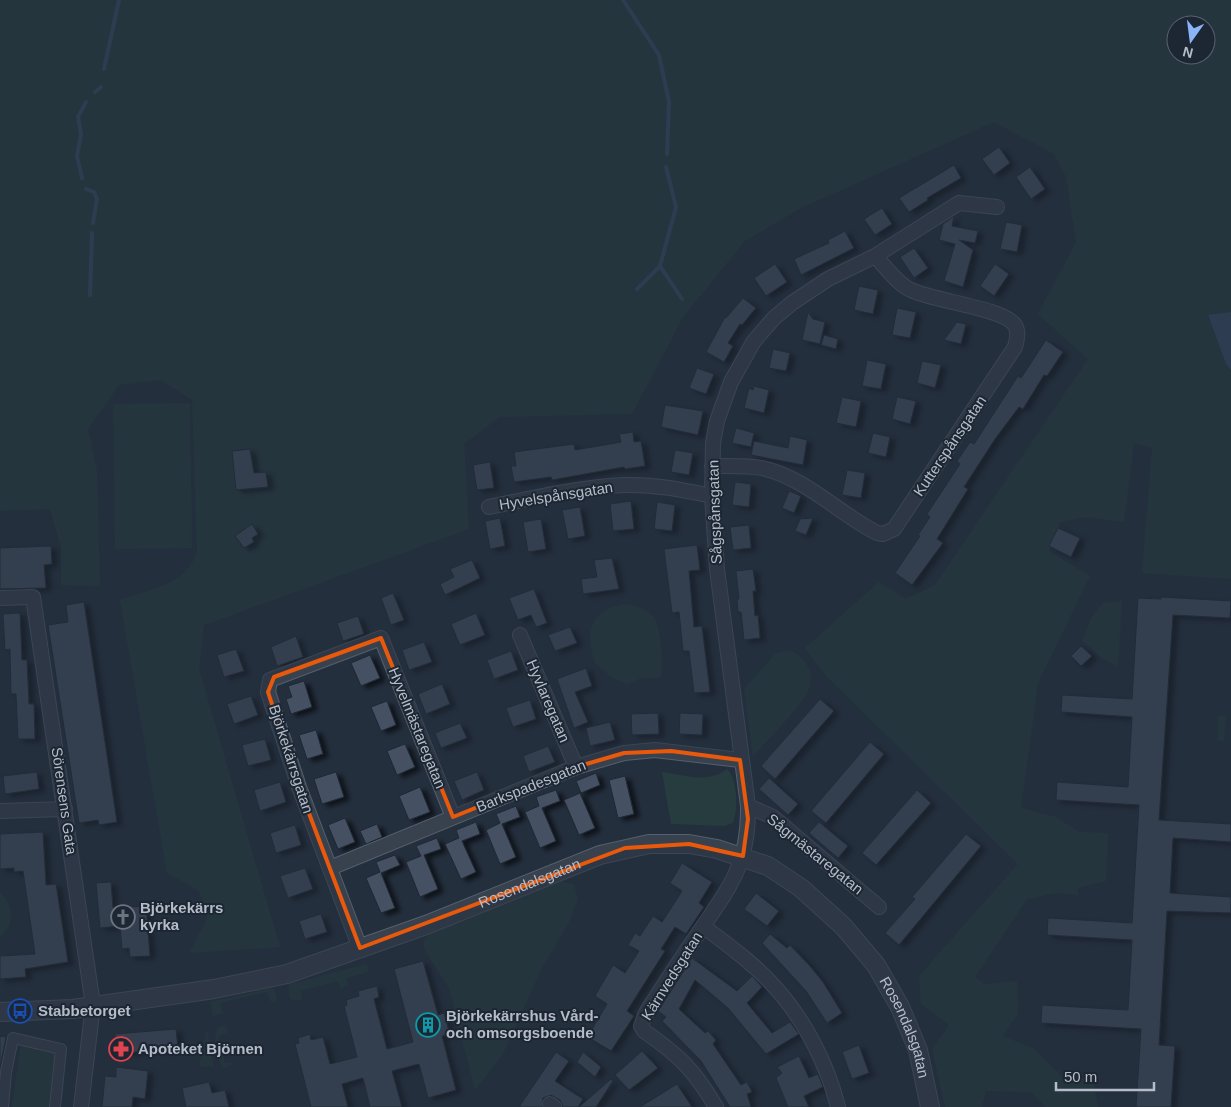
<svg xmlns="http://www.w3.org/2000/svg" width="1231" height="1107" viewBox="0 0 1231 1107" font-family="Helvetica,sans-serif">
  <style>
    .green { fill: #263c3f; fill-rule: evenodd }
    .water { fill: #394c67 }
    .lines { fill: none; stroke-linecap: round; stroke-linejoin: round }
    .stream { stroke: #394c67; stroke-width: 4 }
    .building { fill: #455162; stroke: #1f2835; filter: url(#shadow) }
    .pedestrian-casing { stroke: #565f6c; stroke-width: 12 }
    .minor-casing { stroke: #565f6c; stroke-width: 16 }
    .tertiary-casing { stroke: #565f6c; stroke-width: 20 }
    .pedestrian { stroke: #38414e; stroke-width: 10 }
    .minor { stroke: #38414e; stroke-width: 14 }
    .tertiary { stroke: #38414e; stroke-width: 18 }
    .marked { fill: none; stroke: #e8590c; stroke-width: 4; stroke-linejoin: round }
    .labels { text-anchor: middle; stroke-width: 4; stroke-linejoin: round; paint-order: stroke }
    .street-label { font-size: 15px; fill: #b4bcc9; stroke: #1d2633 }
    .poi-label { font-size: 15px; font-weight: bold; fill: #b4bcc9; stroke: #1d2633; text-anchor: start }
  </style>
  <defs>
    <filter id="shadow"><feDropShadow dx="5.5" dy="3" stdDeviation="2.5" flood-color="#0009"/></filter>
  </defs>
  <rect width="100%" height="100%" fill="#242f3e"/>
  <path class="green" d="M0,0H1231V312L1208,316L1226,364L1231,370V579L1142,573L1152,448L1134,443L1124,522L1086,517L1060,522L1049,551L1090,576L1038,683L1021,808L1056,817L1079,832L1108,833L1106,881L1078,888V895L1057,893L1027,899L975,977L984,984L1017,981L1018,1013L1003,1036L1034,1049L1062,1077L1093,1079L1098,1107H1046L1031,1092L986,1091L982,1107H945L932,1049L949,1025L921,1004L919,976L1018,864L828,678L805,648L879,582L906,599L935,585L1088,359L1038,314L1076,242L1066,177L1054,154L994,122L801,208L745,241L683,317L632,414L500,417L464,444L469,529L204,625L199,669L280,947L189,953L207,919L199,891L167,873L120,600C149,589 189,585 197,550L192,400L160,380L119,385L88,429L97,471L100,586L61,585V548L50,509L0,511ZM1176,25H1206V55H1176Z
    M190,403L192,548L115,549L113,404Z
    M1122,601L1118,666L1100,657L1082,641L1092,616L1103,603Z
    M626,604C635,606 648,608 654,618C663,633 661,659 662,677L639,679L627,684L611,677L595,663C585,630 590,610 626,604Z
    M790,650C805,657 816,673 808,691C800,708 766,741 753,757L744,689L775,654Z
    M1218,716H1226L1224,741L1217,740Z
    M727,769C738,778 738,811 733,823L724,826L671,824L662,772C685,775 707,784 727,769Z
    M563,881L574,885L578,899L569,922L541,970L503,1054L475,1090L449,988L424,949V940L430,934Z
    M0,892C13,905 16,924 0,937Z
    M366,964L369,968L368,972L346,978L348,985L341,989L338,981L300,991L302,1000L295,1001L290,998L288,985Z
    M272,988L275,990L277,1000L271,1002L267,992L220,1003L223,1013L213,1016L210,1002Z
    M225,1025L228,1032L219,1036L225,1063H236L224,1068C214,1056 214,1043 217,1028Z
    M208,1031L209,1049L214,1066L199,1067L206,1032Z
    M21,1041L59,1051L54,1107H12Z"/>
  <path class="water" d="M1231,312V370L1226,364L1208,315Z"/>
  <g class="lines">
    <path class="stream" d="M623,0L659,55L669,102L667,154
      M104,69L119,0
      M95,92L101,87
      M82,178L77,156L81,134L78,117L86,102
      M86,189L94,192L97,199L93,223
      M660,266L682,299
      M637,289L660,266L676,207L666,167
      M90,295L92,233"/>
  </g>
  <path class="building" d="M999,147L1010,163L994,175L982,159Z
    M954,165L961,178L927,198L928,200L909,212L899,198Z
    M1030,167L1045,189L1031,199L1016,177Z
    M882,208L892,224L875,235L864,219Z
    M954,216L952,226L978,231L975,243L959,240L973,250L963,287L944,281L955,244L939,240L943,224Z
    M1006,222L1022,225L1017,252L1000,249Z
    M845,231L854,248L801,275L794,259L829,243L828,240Z
    M914,248L928,268L914,278L900,257Z
    M775,264L787,282L766,296L754,278Z
    M995,264L1009,274L994,296L980,286Z
    M859,286L878,290L873,314L854,310Z
    M743,298L756,308L742,325L740,324L728,343L733,346L724,362L706,352L725,317L726,318Z
    M897,308L916,312L910,338L892,335Z
    M808,312L813,319L825,322L820,344L802,340Z
    M957,322L966,324L961,344L944,340Z
    M824,335L838,339L836,349L821,345Z
    M1046,340L1063,352L1047,376L1044,375L1023,409L1019,407L995,439L964,487L968,489L937,539L943,543L912,585L895,573L920,536L918,535L930,517L927,514L960,464L957,461L970,442L974,444L1018,376L1021,378Z
    M773,349L790,353L786,371L769,368Z
    M867,360L886,364L881,389L862,386Z
    M922,361L941,365L935,388L917,383Z
    M697,368L714,374L706,394L689,388Z
    M754,386L769,390L764,413L744,408L749,388L753,390Z
    M842,397L861,401L856,427L836,423Z
    M897,397L916,401L910,424L892,419Z
    M665,405L703,411L698,435L661,427Z
    M736,428L754,433L751,447L732,443Z
    M633,432L634,442L641,441L645,466L625,469L624,467L552,480L551,477L514,482L511,466H516L514,452L574,444L575,450L621,442L619,434Z
    M873,433L890,437L886,457L868,453Z
    M790,436L807,440L803,465L751,455L754,441L788,448Z
    M250,449L254,473L266,472L268,487L236,490L232,451Z
    M675,450L693,453L689,475L671,472Z
    M490,462L494,488L477,490L473,465Z
    M847,470L865,473L861,498L842,495Z
    M735,482L751,484L749,507L732,505Z
    M789,491L801,496L794,513L782,508Z
    M631,501L634,529L613,531L610,504Z
    M657,502L675,505L672,531L654,529Z
    M580,507L585,536L568,539L562,510Z
    M500,518L505,546L490,549L485,521Z
    M813,518L806,535L795,531L800,519Z
    M541,519L546,549L528,552L523,522Z
    M252,524L258,534L252,538L254,542L244,548L235,536Z
    M749,525L751,548L733,550L730,527Z
    M1058,528L1080,538L1071,557L1049,546Z
    M697,545L700,570L689,571L694,627L702,626L710,692L694,693L689,651H683L679,612L672,613L664,549Z
    M51,546L52,564L44,565L46,588L0,589V548Z
    M612,558L619,589L583,594L581,579L597,577L594,560Z
    M472,560L480,578L445,595L440,584L454,577L450,569Z
    M753,569L756,591H753L755,616L758,615L760,638L744,640L741,612H738L737,599H739L736,571Z
    M534,589L547,623L536,627L531,615L518,620L509,598Z
    M393,593L404,620L391,625L381,598Z
    M1161,597L1231,601L1230,618L1173,615L1159,820L1231,824V842L1173,838L1170,893L1231,897V913L1167,911L1159,1045L1175,1046L1171,1107H1136L1141,1029L1041,1023L1042,1005L1128,1010L1132,940L1047,935L1048,918L1132,923L1139,805L1056,800L1057,782L1128,787L1132,717L1061,712L1062,695L1132,699L1138,598L1161,599Z
    M84,602L117,822L99,825L98,820L79,823L48,625L68,622L66,605Z
    M20,613L22,660H27L29,704H34L35,739H18L16,694H11L10,649L5,650L3,614Z
    M476,613L485,635L460,645L451,624Z
    M358,616L364,634L343,641L337,623Z
    M570,627L577,643L555,651L548,635Z
    M296,636L303,657L277,666L271,647Z
    M424,642L432,662L409,670L402,650Z
    M1081,646L1092,656L1081,666L1071,656Z
    M236,649L244,671L224,677L217,655Z
    M511,651L518,670L494,679L487,660Z
    M370,655L380,678L361,686L351,663Z
    M586,668L592,686L575,692L588,722L574,728L557,679Z
    M304,681L312,707L291,714L286,699L292,697L288,686Z
    M442,684L450,704L426,714L418,694Z
    M251,696L258,715L234,724L227,704Z
    M820,699L834,711L775,779L761,766Z
    M530,700L536,719L513,727L506,708Z
    M387,701L396,725L381,731L371,707Z
    M658,713L659,734L632,735L631,714Z
    M680,713L703,714L702,735L679,734Z
    M610,722L615,740L590,746L586,728Z
    M460,723L467,738L441,748L435,733Z
    M316,730L323,754L307,759L299,735Z
    M265,739L271,760L248,766L242,745Z
    M870,742L884,754L826,823L811,811Z
    M405,744L415,767L397,775L387,751Z
    M548,746L555,762L529,772L523,756Z
    M37,772L39,789L5,794L3,776Z
    M336,772L344,797L322,804L314,779Z
    M477,772L484,790L462,800L454,781Z
    M596,773L600,785L581,793L576,781Z
    M625,776L634,814L618,818L609,780Z
    M769,778L798,804L788,815L759,789Z
    M280,782L286,802L260,811L254,790Z
    M420,787L430,812L409,820L399,796Z
    M556,790L560,801L542,808L556,841L540,848L525,812L539,806L536,797Z
    M917,790L931,803L876,865L862,853Z
    M580,793L595,828L579,835L564,800Z
    M516,806L520,817L502,824L516,857L500,864L486,830L500,823L496,814Z
    M345,818L355,842L338,849L328,825Z
    M476,822L480,834L462,841L476,872L461,879L445,844L459,838L456,830Z
    M819,822L848,846L838,858L809,833Z
    M377,824L382,837L366,844L360,831Z
    M295,825L301,845L276,853L270,833Z
    M43,832L46,885L56,884L68,962L25,969L26,977L0,979V956L35,954L23,871L14,872V868L0,869V834Z
    M966,834L981,846L899,945L885,933L915,899L912,897Z
    M437,838L441,849L424,855L438,889L420,897L406,862L421,856L416,846Z
    M395,855L400,865L381,873L395,908L381,913L366,878L380,872L376,862Z
    M682,863L712,882L699,903L704,907L686,934L675,927L661,949L665,951L627,1011L634,1016L611,1051L591,1039L595,1033L591,1031L607,1004L595,996L613,965L625,973L639,951L628,945L635,933L640,936L653,916L662,922L682,891L670,883Z
    M305,868L313,889L288,898L280,876Z
    M111,882L113,908L146,906L150,956L130,957L129,948L122,949L120,926L100,928L96,883Z
    M756,893L779,911L767,926L744,909Z
    M321,914L327,932L305,939L299,921Z
    M770,934L787,948L790,945L810,966L823,982L842,1013L827,1023L806,991L762,943Z
    M692,958L737,991L752,976L762,987L747,1003L772,1033L790,1022L799,1034L766,1054L728,1008L695,980L679,1009L705,1033L708,1031L716,1040L713,1044L741,1085L747,1082L752,1092L747,1094L751,1107H730L701,1061L662,1021L666,1017L658,1011Z
    M423,961L438,1015L444,1013L450,1035L442,1036L456,1090L428,1098L419,1064L392,1071L402,1107H370L363,1078L342,1084L348,1107H311L295,1044L299,1043L298,1038L310,1034L311,1040L323,1037L330,1064L357,1057L344,1006L347,1005L346,1000L359,996L358,991L377,986L379,997L374,999L387,1049L413,1042L394,969Z
    M176,1029L178,1048L115,1054V1034Z
    M0,1036L6,1037L0,1067Z
    M859,1045L869,1073L852,1079L842,1052Z
    M642,1051L658,1068L629,1090L615,1075Z
    M556,1052L569,1061L555,1081L583,1099L578,1107H563L560,1100L551,1095L543,1098L542,1107H519Z
    M583,1052L601,1067L595,1077L577,1062Z
    M799,1056L809,1078L818,1074L823,1087L804,1096L809,1107H788L776,1078L782,1073L777,1067Z
    M116,1067L148,1071L145,1099L133,1097L132,1107H102L105,1076L116,1077Z
    M611,1079L613,1081L596,1107H579Z
    M209,1082L212,1093L225,1090L229,1107H186L182,1088Z
    M677,1084L692,1107H640L661,1094Z"/>
  <g class="lines">
    <g class="pedestrian-casing">
      <path id="pedestrian" d="M3,1107L6,1072L13,1038L61,1049L55,1107"/>
    </g>
    <g class="minor-casing">
      <path id="minor" d="M712,466C728,466 746,465 762,468C806,478 838,513 877,533L883,534L894,529L1015,347C1017,340 1019,332 1015,325C1003,308 933,301 911,290C897,284 886,267 875,256
        M489,507C533,498 579,487 625,485C654,484 683,490 712,496
        M0,598L33,597L93,1005L81,1107
        M520,635L576,767
        M748,806L773,817L879,907
        M0,811L65,809
        M330,868L576,767L624,753L655,750L740,760
        M703,926C726,944 751,961 771,983C803,1016 827,1063 838,1107
        M360,948L299,787L268,692L270,680L381,638L453,817
        M550,1104L554,1107
        M716,1107C694,1070 680,1056 644,1031L641,1026L646,1013C663,986 681,959 699,932C730,887 749,864 748,806L717,569L712,496L713,443L717,421L731,382L754,341L774,318L792,303L828,279L875,256L959,203L997,207"/>
    </g>
    <g class="tertiary-casing">
      <g id="tertiary">
        <path id="s1" d="M0,1012L73,1009L214,989L287,974L426,925L600,855L649,844H689L717,849L768,866L801,888L843,926L876,965L900,1007L918,1050L930,1107"/>
      </g>
    </g>
    <use href="#pedestrian" class="pedestrian"/>
    <use href="#minor" class="minor"/>
    <use href="#tertiary" class="tertiary"/>
  </g>
  <path d="M0 0H1231V1107H0ZM381,638L453,817L576,767L624,753L671,751L740,760L748,819L743,856L689,844L625,848L360,948L299,787L268,692L274,677Z" fill="#242f3e" fill-opacity=".55" fill-rule="evenodd"/>
  <path class="marked" d="M381,638L453,817L576,767L624,753L671,751L740,760L748,819L743,856L689,844L625,848L360,948L299,787L268,692L274,677Z"/>
  <defs>
    <g id="church-ring" transform="scale(1.25)"><circle r="9.5" fill="#1d2633" stroke="#6b7280" stroke-width="1.5"/><path d="M-1.2-6h2.4v3.5h3.3v2.4h-3.3V6h-2.4V-.1h-3.3v-2.4h3.3Z" fill="#6b7280"/></g>
    <g id="bus-ring" transform="scale(1.25)"><circle r="9.5" fill="#1d2633" stroke="#1a4fb4" stroke-width="1.5"/><path d="M-5-6H5V4H4V6H2V4H-2V6H-4V4H-5ZM-3.5-4V0h7V-4ZM-3.5 1.2v1.5H-2V1.2ZM2 1.2v1.5H3.5V1.2Z" fill="#1a4fb4"/></g>
    <g id="building-ring" transform="scale(1.25)"><circle r="9.5" fill="#1d2633" stroke="#0f9aa8" stroke-width="1.5"/><path d="M-4-6H4V6H1V3H-1V6H-4ZM-2.5-4.3h1.7v1.8h-1.7ZM.8-4.3h1.7v1.8H.8ZM-2.5-1h1.7V.8h-1.7ZM.8-1h1.7V.8H.8Z" fill="#0f9aa8"/></g>
    <g id="pharmacy-ring" transform="scale(1.25)"><circle r="9.5" fill="#1d2633" stroke="#e0444e" stroke-width="1.5"/><path d="M-2-6h4v4h4v4h-4v4h-4v-4h-4v-4h4Z" fill="#e0444e"/></g>
  </defs>
  <g fill-rule="evenodd">
    <use href="#church-ring" x="123" y="917"/>
    <use href="#bus-ring" x="20" y="1011"/>
    <use href="#building-ring" x="428" y="1025"/>
    <use href="#pharmacy-ring" x="121" y="1049"/>
  </g>
  <g class="labels">
    <g class="street-label">
      <text transform="translate(950 446) rotate(-56)" y="5">Kutterspånsgatan</text>
      <text transform="translate(556 496) rotate(-9)" y="5">Hyvelspånsgatan</text>
      <text transform="translate(715 512) rotate(-92)" y="5">Sågspånsgatan</text>
      <text transform="translate(548 701) rotate(67)" y="5">Hyvlaregatan</text>
      <text transform="translate(417 728) rotate(68)" y="5">Hyvelmästaregatan</text>
      <text transform="translate(291 759) rotate(72)" y="5">Björkekärrsgatan</text>
      <text transform="translate(531 786) rotate(-22)" y="5">Barkspadesgatan</text>
      <text transform="translate(64 801) rotate(82)" y="5">Sörensens Gata</text>
      <text transform="translate(815 854) rotate(39)" y="5">Sågmästaregatan</text>
      <text dy="5" stroke="none"><textPath href="#s1" startOffset="549">Rosendalsgatan</textPath></text>
      <text transform="translate(672 976) rotate(-58)" y="5">Kärnvedsgatan</text>
      <text dy="5" stroke="none"><textPath href="#s1" startOffset="1014">Rosendalsgatan</textPath></text>
    </g>
    <g class="poi-label">
      <text x="140" y="913">Björkekärrs<tspan x="140" dy="17">kyrka</tspan></text>
      <text x="38" y="1016">Stabbetorget</text>
      <text x="446" y="1021">Björkekärrshus Vård-<tspan x="446" dy="17">och omsorgsboende</tspan></text>
      <text x="138" y="1054">Apoteket Björnen</text>
    </g>
  </g>
  <g transform="translate(1191 40) rotate(194)"><circle r="24" fill="#1d2633" stroke="#59626f"/>
  <path d="M0-4L9 19L0 12L-9 19Z" fill="#8ab4f8"/>
  <text y="-8" font-size="14" font-weight="bold" text-anchor="middle" fill="#b4bcc9">N</text>
  </g>
  <path d="M1056 1082v8h98v-8" fill="none" stroke="#b4bcc9" stroke-width="2.5"/>
  <text x="1064" y="1082" font-size="15" fill="#b4bcc9" stroke="#1d2633" stroke-width="4" paint-order="stroke">50 m</text>
</svg>
